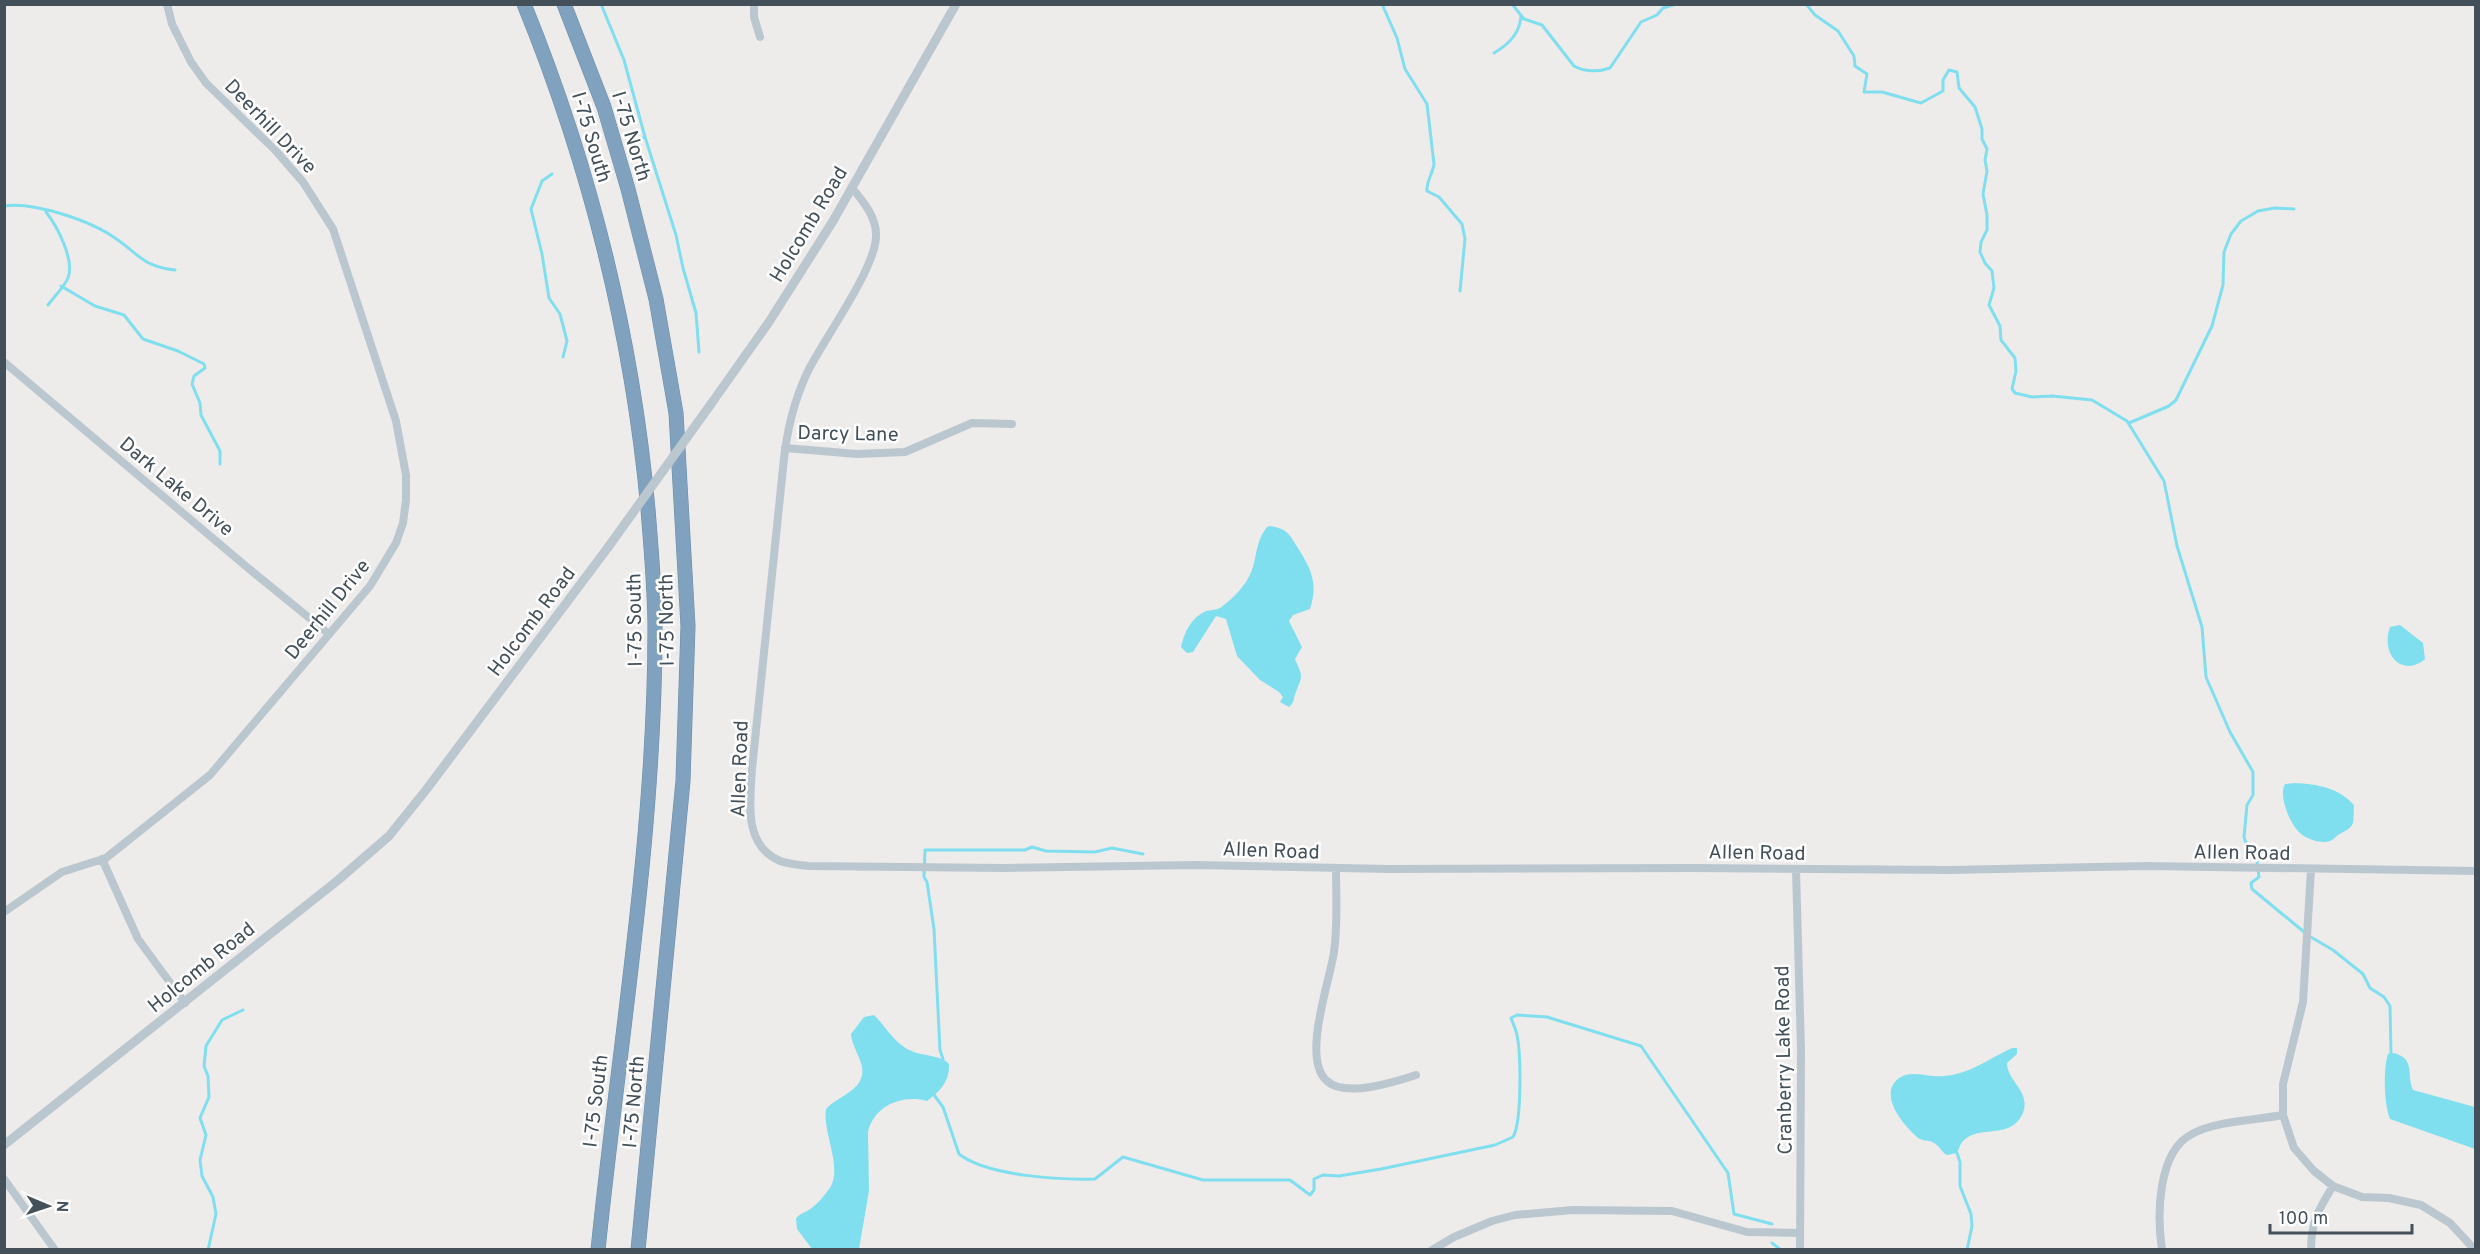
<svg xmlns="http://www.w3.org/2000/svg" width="2480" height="1254" viewBox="0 0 2480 1254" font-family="Overpass,sans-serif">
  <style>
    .water { fill: #80dfef }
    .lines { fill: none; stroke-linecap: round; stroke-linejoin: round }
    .stream { stroke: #80dfef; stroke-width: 3 }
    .motorway-casing { stroke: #6b8da9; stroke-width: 15 }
    .minor { stroke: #bbc7cf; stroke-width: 8 }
    .tertiary { stroke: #bbc7cf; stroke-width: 9 }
    .motorway { stroke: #80a2be; stroke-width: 14 }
    .tertiary-bridge { stroke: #bbc7cf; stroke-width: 9 }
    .labels { text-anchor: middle; stroke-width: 5; stroke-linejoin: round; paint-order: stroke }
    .street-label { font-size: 20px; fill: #435059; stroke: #fff }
  </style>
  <rect width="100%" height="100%" fill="#eeebeb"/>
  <path class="water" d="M1270,526C1285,528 1289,533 1296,545C1310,567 1319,582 1310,609L1293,615L1289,621L1302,647L1295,659C1304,680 1302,674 1295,695C1293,701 1294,703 1289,707L1280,702L1283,697L1279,692L1260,680L1237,656L1226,619L1216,616L1193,652L1187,653L1181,647C1184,632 1192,617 1206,611C1210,610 1215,610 1220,608C1235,597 1250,582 1254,563C1257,550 1258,538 1267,527Z
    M2400,625L2423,643L2425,659C2403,678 2380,655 2390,627Z
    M2295,783C2317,784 2339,788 2354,805C2353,827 2356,825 2338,835C2335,837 2333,840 2330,841C2321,844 2305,839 2299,832C2290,823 2278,796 2285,784Z
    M874,1015C889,1030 896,1047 917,1053C928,1056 942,1056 949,1064C950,1081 940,1092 927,1101C902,1094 874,1106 868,1132L869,1191L859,1249H812L797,1229L796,1219C799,1214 802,1214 807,1211C816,1206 824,1196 830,1188C843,1166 822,1132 826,1109C838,1096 866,1090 862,1067C860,1056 852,1046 851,1034L864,1017Z
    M2012,1048H2017V1054L2007,1063C2007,1082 2033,1092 2022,1115C2009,1140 1980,1124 1963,1141C1960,1144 1959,1149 1957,1153L1947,1155C1941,1152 1940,1146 1934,1143C1928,1139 1922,1142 1917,1137C1904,1125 1877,1095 1899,1078C1912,1069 1929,1078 1944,1076C1970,1074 1990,1058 2012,1048Z
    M2394,1053C2416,1059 2406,1074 2413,1090L2475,1107V1149L2390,1119C2384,1105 2383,1069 2388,1054Z"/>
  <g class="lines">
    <path class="stream" d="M601,4L624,60L645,137L676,235L683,268L696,313L699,352
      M1382,4L1397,38L1405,69L1427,104L1434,164C1433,173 1426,182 1427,191L1439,197L1462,224L1465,239L1460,291
      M1512,4L1524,19L1542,25L1574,66C1584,72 1599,72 1610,68L1641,22L1657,15L1663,8L1676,4
      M1806,4L1815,15L1838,31L1854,56L1855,66L1867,74L1864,92H1882L1921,103L1943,91V80L1949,70L1957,72L1959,88L1975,107L1982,129V139L1987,149L1985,160L1987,171L1983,194L1987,215V230L1981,242L1980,252L1985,263L1992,271L1994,288L1989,305L2000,326L2001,340L2015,358L2016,371L2012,389L2015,393L2032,397L2052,396L2092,400L2127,421L2164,481L2177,546L2202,627L2206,677L2230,732L2253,772V795L2247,805L2244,837L2247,846L2257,861L2259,877L2251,883L2252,889L2309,936L2333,950L2363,974L2370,988L2384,997L2390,1006L2391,1053
      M1494,53C1508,45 1520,34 1521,16
      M633,141L645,137
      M552,174L542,181L531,209L542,254L549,298L560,314L567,341L563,357
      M4,206C33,201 91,221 115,238C140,255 142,266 175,270
      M46,212C57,226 75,260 68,278C64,287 54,297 48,305
      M61,286L95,306L124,315L143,339L178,351L204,364L205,368L194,376L192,384L200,403L201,415L220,451V464
      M2129,423L2169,406L2176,400L2212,326L2223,285L2224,252L2231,234L2241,221L2258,211L2275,208L2294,209
      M943,1059L940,1050L934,929L927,882L924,877L925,850H1025L1032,847L1046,851L1095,852L1112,848L1143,854
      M934,1095L943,1107L959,1154C987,1176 1060,1180 1095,1179L1123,1157L1203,1180H1290L1310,1195L1314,1190V1179L1323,1175L1339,1176L1381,1169L1495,1145L1513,1137C1522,1122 1521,1054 1517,1035C1516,1029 1513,1024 1511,1018L1517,1015L1547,1017L1641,1046L1728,1173L1734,1214L1772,1224
      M1957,1153L1960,1162V1186L1971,1214L1972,1226L1967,1250
      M1772,1243L1781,1250
      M208,1250L216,1214L213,1197L202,1176L200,1160L206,1135L200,1118L209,1097L208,1076L204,1066L206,1046L222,1020L243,1010"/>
    <g class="motorway-casing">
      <path id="motorway" d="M524,4C590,166 632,335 648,509C651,549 655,589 655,629C655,837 619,1043 598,1250
        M564,4L604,107L628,189L656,299L676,413L688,626L683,781L638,1250"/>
    </g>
    <path class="minor" d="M754,4V17L760,37
      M852,188C863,201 877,218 876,236C876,268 824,339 808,371C793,402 786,434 783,468L752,769C750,802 743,845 780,861C789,864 799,865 808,866L1004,868L1196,865L1388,869L1694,868L1950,870L2147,866L2476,871
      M4,362L248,568L329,634
      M785,448L857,454L905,452L972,423L1012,424
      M102,859L138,939L185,1003
      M1336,868C1336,896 1338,924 1334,952C1330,981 1301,1059 1327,1081C1345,1098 1395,1082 1416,1075
      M1796,870L1801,1050L1800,1250
      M2311,870L2303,1002L2283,1084V1115L2294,1148L2314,1171L2333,1186L2362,1197L2389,1198L2421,1205L2450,1223L2475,1250
      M4,912L62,872L106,858L210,775L370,586L396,543L403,523L406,500V475L396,421L333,229L303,182L276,151L206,83L191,62L172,24L167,4
      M4,1179L55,1250
      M1432,1250L1454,1237L1492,1221L1515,1215L1573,1210L1672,1211L1747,1232L1800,1233
      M2162,1250C2157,1216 2157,1152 2192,1134C2216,1121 2256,1120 2283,1115
      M2311,1250C2311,1221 2319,1209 2333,1186"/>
    <path class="tertiary" d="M711,404L769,322L833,221L956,4
      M4,1145L337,881L389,836L426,790L609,546"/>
    <use href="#motorway" class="motorway"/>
    <path class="tertiary-bridge" d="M609,546L711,404"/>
  </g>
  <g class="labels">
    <g class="street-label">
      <text transform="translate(271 126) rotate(46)" y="7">Deerhill Drive</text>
      <text transform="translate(632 136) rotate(73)" y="7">I-75 North</text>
      <text transform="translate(592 137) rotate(73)" y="7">I-75 South</text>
      <text transform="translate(808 224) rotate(-59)" y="7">Holcomb Road</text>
      <text transform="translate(848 433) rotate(1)" y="7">Darcy Lane</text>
      <text transform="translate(177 486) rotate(40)" y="7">Dark Lake Drive</text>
      <text transform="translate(327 609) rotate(-51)" y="7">Deerhill Drive</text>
      <text transform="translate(634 620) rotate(-91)" y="7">I-75 South</text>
      <text transform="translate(666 620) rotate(-91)" y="7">I-75 North</text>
      <text transform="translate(531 621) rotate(-53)" y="7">Holcomb Road</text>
      <text transform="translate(739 769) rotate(-88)" y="7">Allen Road</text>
      <text transform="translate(1271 850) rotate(2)" y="7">Allen Road</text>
      <text transform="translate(1757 852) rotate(1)" y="7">Allen Road</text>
      <text transform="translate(2242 852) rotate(1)" y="7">Allen Road</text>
      <text transform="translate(201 967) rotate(-39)" y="7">Holcomb Road</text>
      <text transform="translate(1783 1060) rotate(-91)" y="7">Cranberry Lake Road</text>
      <text transform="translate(595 1101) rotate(-83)" y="7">I-75 South</text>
      <text transform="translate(633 1102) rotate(-85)" y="7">I-75 North</text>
    </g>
  </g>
  <rect width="2480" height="1254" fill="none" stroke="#435059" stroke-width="12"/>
  <g transform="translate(48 1206) rotate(92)" stroke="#ffffff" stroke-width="4.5" paint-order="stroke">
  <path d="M0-4.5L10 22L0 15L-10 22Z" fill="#435059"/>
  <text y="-9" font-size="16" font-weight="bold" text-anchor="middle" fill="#435059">N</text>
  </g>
  <path d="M2270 1224v9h142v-9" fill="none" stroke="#435059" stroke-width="3"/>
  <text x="2279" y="1224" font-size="18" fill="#435059" stroke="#ffffff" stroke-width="4.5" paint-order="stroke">100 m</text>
</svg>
